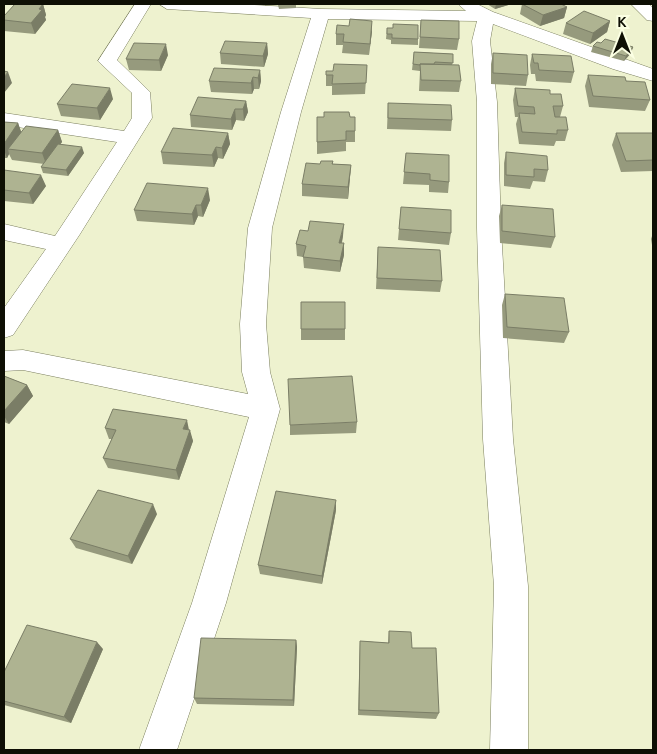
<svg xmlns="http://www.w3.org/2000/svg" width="657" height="754" viewBox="0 0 657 754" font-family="Ubuntu,sans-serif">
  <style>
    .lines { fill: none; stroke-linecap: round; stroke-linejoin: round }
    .minor-casing { stroke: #7b7f5f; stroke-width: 1 }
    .minor { fill: #fff; fill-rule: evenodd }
    .wall { fill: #969a7d }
    .shaded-wall { fill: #7a7d66 }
    .building { fill: #aeb391; stroke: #7a7d66 }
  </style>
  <rect width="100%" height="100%" fill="#eef2cf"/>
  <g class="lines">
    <g class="minor-casing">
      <path id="minor" d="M135,4H151L117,60L150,92L152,118L80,234L13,335L4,338V308L46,249L4,240V224L55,236L117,142L4,125V113L124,131L132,118V93L98,61Z
        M159,4H239L321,9L466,11L458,4H477L493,12L653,69V81L613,69L493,24L490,41L497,102L501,228L513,439L528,586V750H490L494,586L483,439L477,228V102L472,41L477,21L328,19L301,112L272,228L266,324L270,372L280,409L226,603L177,750H139L192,603L249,417L23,370L4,371V351L23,350L248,394L242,372L240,324L248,228L281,112L311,18L167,9Z
        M631,4H649L653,8V21L647,20Z"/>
    </g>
    <use href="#minor" class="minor"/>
  </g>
  <path class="wall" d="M43,4L46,15L45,17L46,20L35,34L4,31V16Z
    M265,4H296V8L279,9L278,5L265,6Z
    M487,4H512L495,9Z
    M522,4L567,7L564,18L540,26L520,14Z
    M421,20L459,39L457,50L419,48Z
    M610,21L607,32L590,44L563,34L566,23Z
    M393,24L418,39V45L391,44V40L386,39L387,28H393Z
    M372,31L369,55L342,53L343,45H336V34Z
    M267,43L268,54L264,67L221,64L220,53Z
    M601,43L633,47L631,53L624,61L591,52L593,46Z
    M414,52L453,54L452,65L461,81L459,92L419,91L420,71L412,70Z
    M493,53L528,75L526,86L491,84V64Z
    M532,54L574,72L571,83L536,81L535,74H531L530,65Z
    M168,55L161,71L129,70L126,59Z
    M367,65L365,94L332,95V86H326V75L333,71Z
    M260,70L261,81L259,89H254L252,94L211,92L209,81Z
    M588,75L626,81L650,100L645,111L589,107L585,86Z
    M515,88L550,94L563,106L560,117L568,130L565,141H556L554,146L519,144L516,124L518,117H515L513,100Z
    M113,99L100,120L61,116L57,104Z
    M246,101L248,112L244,121L236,120L232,130L191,127L190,115Z
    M388,103L452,120L451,131L387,129Z
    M317,117H350L355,131V142H346V151L317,154Z
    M4,122L18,123L21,132L58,130L62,142L60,144L84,153L68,176L43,173L41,167L44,164L12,160L9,154L7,158H4Z
    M228,133L230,144L223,159L218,158L214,167L163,164L161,152Z
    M616,133H653V171L621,172L612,145Z
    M506,152L548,170L545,182L533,181L530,189L504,186V163Z
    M406,153L449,182L448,193L429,192V185L403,184Z
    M333,161V164L351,165L350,177L348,199L302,196V184L320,164Z
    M4,170L46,186L33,204L4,201Z
    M210,200L203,217L198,216L194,225L137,221L134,210Z
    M502,205L555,237L551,248L500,243L499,216Z
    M401,207L451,233L449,245L398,240Z
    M653,233V251L651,239Z
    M343,236L342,243H344V255L340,272L304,268L303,257L297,256L296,244Z
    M378,247L442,281L440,292L376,289Z
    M505,294L569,332L564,343L503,338L502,305Z
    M301,329H345V340H301Z
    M4,376L27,385L33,396L9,424L4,422Z
    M357,422L356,433L290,435V425Z
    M105,428L189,430L193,441L179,480L108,468L103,458L112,439H109Z
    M336,510L322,584L260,574L258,565Z
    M157,514L132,564L76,548L70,539Z
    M389,631L412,648L439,713L436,719L358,715L360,641L388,643Z
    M296,640L297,647L294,706L197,704L194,698Z
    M103,649L71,723L4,705V672Z"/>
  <path class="shaded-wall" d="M43,4L46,15L45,17L46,20L35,34L31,23L39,9Z
    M496,4H512L495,9Z
    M567,7L564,18L540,26L543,15Z
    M372,21V31L369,55L370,44Z
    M610,21L607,32L590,44L593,33Z
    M267,43L268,54L264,67L263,56Z
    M166,44L168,55L161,71L159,60Z
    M633,47L631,53L624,61L626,56Z
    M260,70L261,81L259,89L258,78Z
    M8,72L12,83L4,93V77Z
    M253,77L254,89L252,94L251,83Z
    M110,88L113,99L100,120L97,108Z
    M246,101L248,112L244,121L243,109Z
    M235,109L236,120L232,130L231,119Z
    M18,123L22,134L8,149L9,154L7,158L4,150V144Z
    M58,130L62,142L46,164L42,153Z
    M228,133L230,144L223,159L222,148Z
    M82,147L84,153L68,176L66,170Z
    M216,147L218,158L214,167L212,155Z
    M351,165L350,177L348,199V187Z
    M41,175L46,186L33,204L29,193Z
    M208,188L210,200L203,217L201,205Z
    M196,205L198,216L194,225L192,214Z
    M344,224L343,236L339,254V243Z
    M344,243V255L340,272V261Z
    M27,385L33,396L9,424L4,416V411Z
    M187,420L189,430L183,429Z
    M190,430L193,441L179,480L176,470Z
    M336,500V510L322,584V576Z
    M153,504L157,514L132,564L128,556Z
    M296,640L297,647L294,706L293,700Z
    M97,642L103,649L71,723L64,717Z"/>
  <path class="building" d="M15,4H43L39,9L42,10L31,23L4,20V16Z
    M522,4H561L567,7L543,15Z
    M584,11L610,21L593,33L566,23Z
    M350,19L372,21L370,44L343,42L344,34H336L337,25L349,26Z
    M421,20L459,21V39L420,37Z
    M393,24L418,25V39L392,38V34H387V28H393Z
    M605,39L633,47L626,56L593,46L597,42L601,43Z
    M225,41L267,43L263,56L220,53Z
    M134,43L166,44L159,60L126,59Z
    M414,52L453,54V63L435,62L434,64H420V65L413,64Z
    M493,53L527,55L528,75L493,73Z
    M532,54L571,56L574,72L539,70L538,63H534Z
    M334,64L367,65L366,83L332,84L333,75H326V71H333Z
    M420,64L459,65L461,81L421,80Z
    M214,68L260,70L258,78L253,77L251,83L209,81Z
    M4,71L8,72L4,77Z
    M588,75L625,77L626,81L645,82L650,100L593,96Z
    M72,84L110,88L97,108L57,104Z
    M515,88L550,90V94H561L563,106H553L555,117H566L568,130H557V134L522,132L519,113L535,114L534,107L518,106Z
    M198,97L246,101L243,109H235L231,119L190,115Z
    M388,103L451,105L452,120L388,118Z
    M324,112H349L350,117H355V131H346V140L317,142V117H324Z
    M4,122L18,123L4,144Z
    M26,126L58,130L42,153L8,149Z
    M173,128L228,133L222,148L216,147L212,155L161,152Z
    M616,133H653V160L626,161Z
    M58,144L82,147L66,170L41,167Z
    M506,152L547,156L548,170L534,169V177L506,175Z
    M406,153L449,155V182L430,180V174L404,172Z
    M321,161H333L332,164L351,165L348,187L302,184L306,163L320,164Z
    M4,170L41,175L29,193L4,190Z
    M147,183L208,188L201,205H196L192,214L134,210Z
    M502,205L553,209L555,237L502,231Z
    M401,207L451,210V233L399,229Z
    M310,221L344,224L339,243H344L340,261L303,257L306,246L296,244L300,230L308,231Z
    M378,247L440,250L442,281L377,278Z
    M505,294L564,298L569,332L507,327Z
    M301,302H345V329H301Z
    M4,376L27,385L4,411Z
    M352,376L357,422L290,425L288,379Z
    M113,409L187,420L183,429L190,430L176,470L103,458L116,430L105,428Z
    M98,490L153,504L128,556L70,539Z
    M276,491L336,500L322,576L258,565Z
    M27,625L97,642L64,717L4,701V672Z
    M389,631L411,632L412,648H436L439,713L359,710L360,641L389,643Z
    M201,638L296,640L293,700L194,698Z"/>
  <rect width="657" height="754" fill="none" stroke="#0e0f04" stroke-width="10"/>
  <g transform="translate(622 35)" stroke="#fbffe3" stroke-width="4" paint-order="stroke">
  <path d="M0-4L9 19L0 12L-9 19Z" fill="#0e0f04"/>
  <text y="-8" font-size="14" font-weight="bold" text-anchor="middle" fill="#0e0f04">K</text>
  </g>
</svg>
